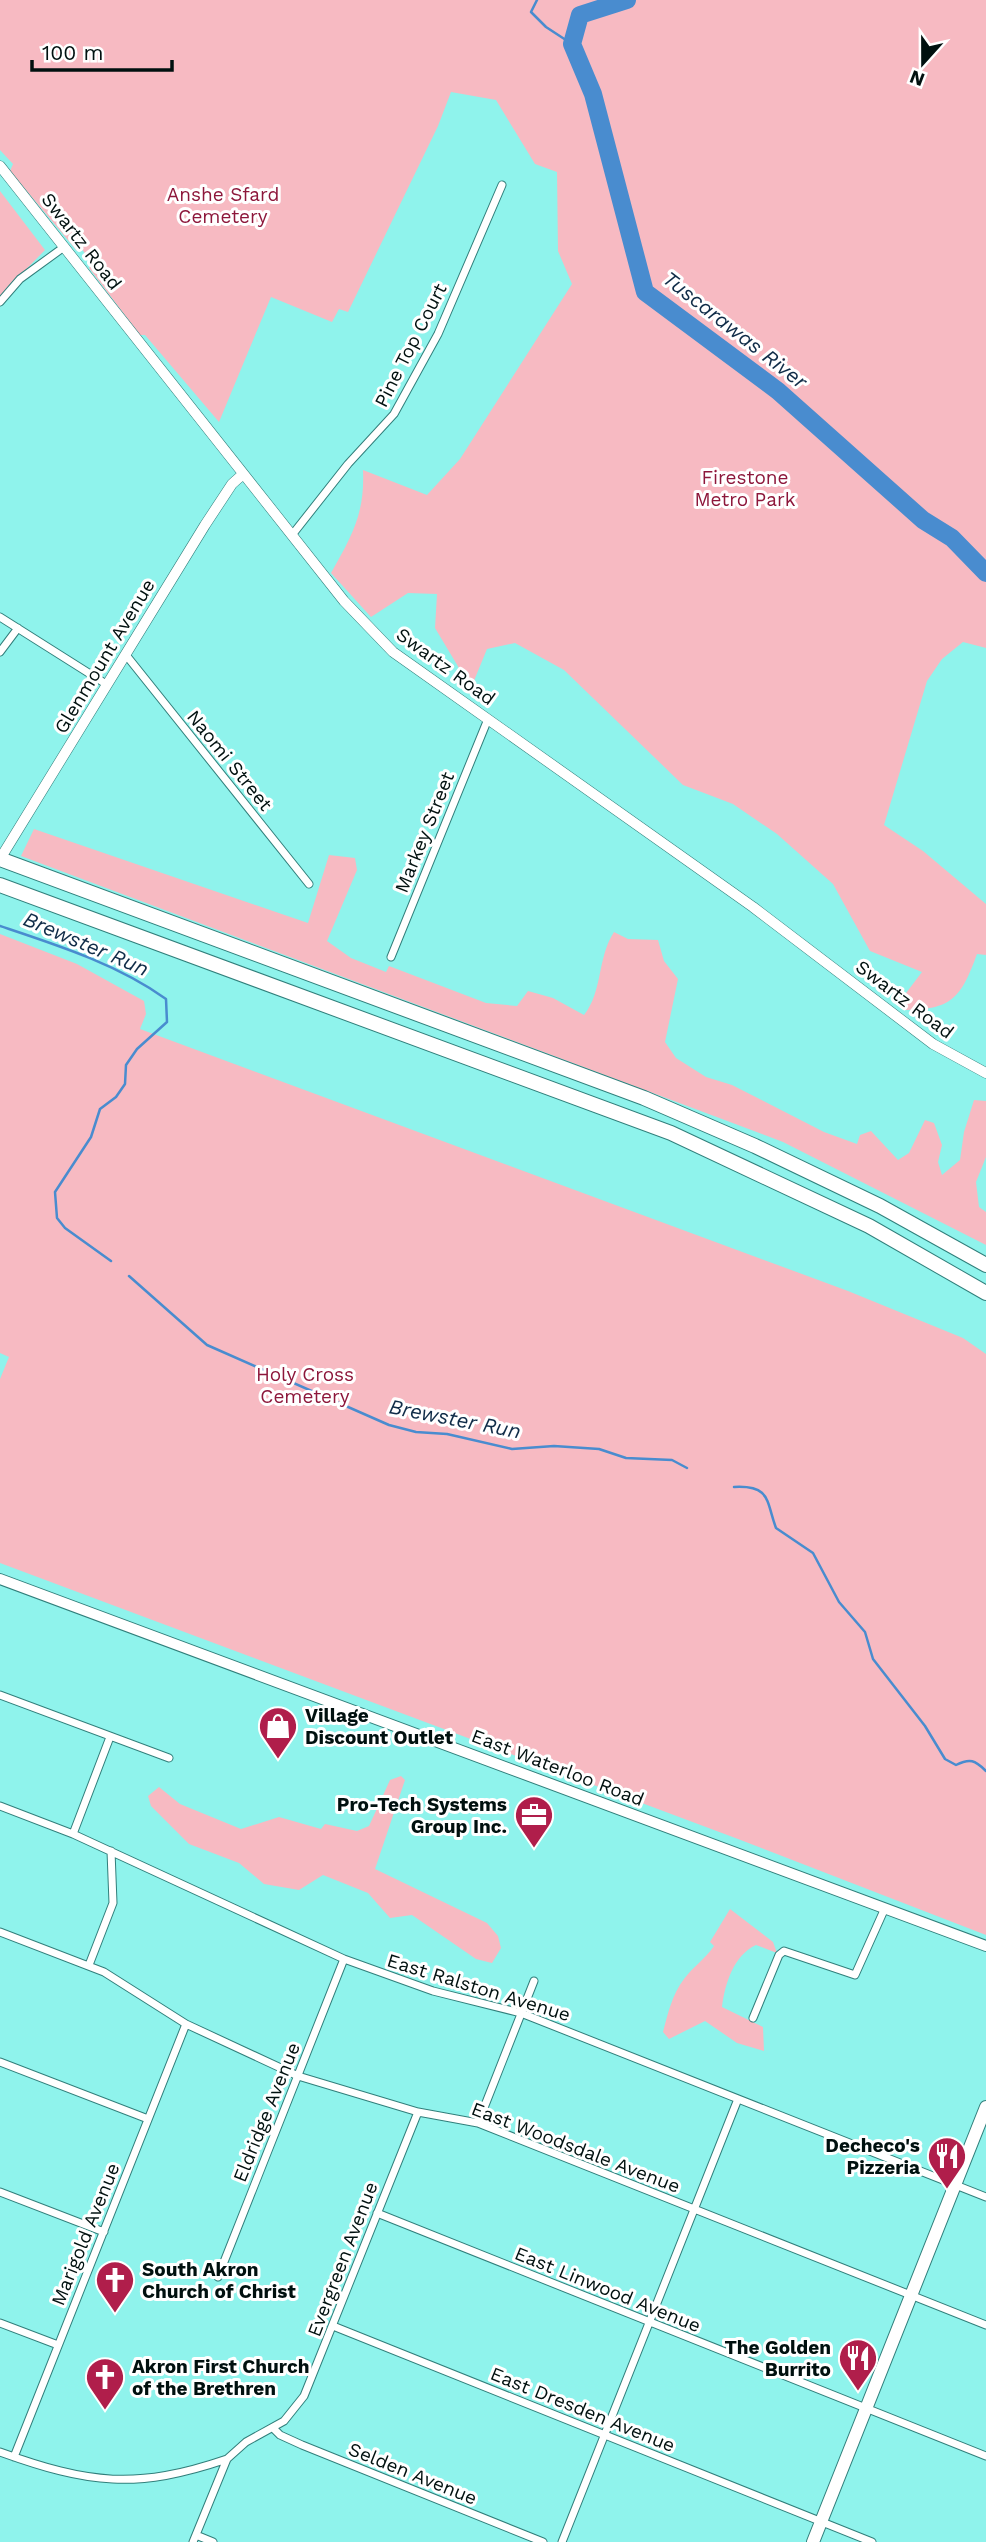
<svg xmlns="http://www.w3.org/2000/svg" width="986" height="2542" viewBox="0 0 986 2542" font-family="'Work Sans',sans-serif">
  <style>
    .green { fill: #f7bac2 }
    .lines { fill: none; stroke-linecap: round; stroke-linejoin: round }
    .stream { stroke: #498ccf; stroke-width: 2.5 }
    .river { stroke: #498ccf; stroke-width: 18 }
    .minor-casing { stroke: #317f7b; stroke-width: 9 }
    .tertiary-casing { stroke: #317f7b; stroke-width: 11 }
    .secondary-casing { stroke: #317f7b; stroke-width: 12 }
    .primary-casing { stroke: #317f7b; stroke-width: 14 }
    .motorway-casing { stroke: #317f7b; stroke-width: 16 }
    .minor { stroke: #fff; stroke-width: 7 }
    .tertiary { stroke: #fff; stroke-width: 10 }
    .secondary { stroke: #fff; stroke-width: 10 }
    .primary { stroke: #fff; stroke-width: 12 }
    .motorway { stroke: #fff; stroke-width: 14 }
    .labels { text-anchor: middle; stroke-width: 6; stroke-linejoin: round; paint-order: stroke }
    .park-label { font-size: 19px; fill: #8d173b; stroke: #fff }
    .street-label { font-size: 19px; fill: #00100f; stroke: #fff }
    .poi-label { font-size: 19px; font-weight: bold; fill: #00100f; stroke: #fff; text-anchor: start }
    .water-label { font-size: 21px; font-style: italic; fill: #102c48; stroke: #fff }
  </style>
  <rect width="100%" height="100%" fill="#8ff3ec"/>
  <path class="green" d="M0,0H986V648L963,642L942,659L927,681L884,825L923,851L986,904V955L977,954C961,998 952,1010 903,1010V997L922,972L870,951L833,884L777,834L733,804L683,785L564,670L515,643L487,649L471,688L435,628L437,594L408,593L371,617L331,573C352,536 365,513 363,470L427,495L460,459L572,284L558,251L557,172L535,164L496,100L451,92L438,126L348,312L339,309L332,322L271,297L219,422L145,335H140L89,268L92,263L81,248L77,251L10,171L13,164L0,150Z
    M0,191L45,250L0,296Z
    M34,829L308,923L329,855L355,858L357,870L327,941L351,958L386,972L389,966L486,1003L517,1006L528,991L553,998L584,1015C603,991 597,958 614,932L628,939L658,940L664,961L678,979L665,1042L676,1058L706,1077L732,1085L824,1132L857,1144L860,1135L871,1131L898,1160L909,1153L925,1120L934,1123L942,1145L938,1162L942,1175L960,1160L964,1132L974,1100L986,1101V1157L976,1182L979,1207L986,1212V1245L783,1142L21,856Z
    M0,934L77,964L144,1001L146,1014L140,1029L848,1291L963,1338L986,1354V1935L738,1839L0,1563V1379L9,1357L0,1353Z
    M401,1776L405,1780L375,1869L487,1923L498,1936L501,1948L492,1963L476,1959L412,1915L390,1918L368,1893L323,1875L299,1890L264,1884L239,1863L189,1844L151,1806L148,1796L159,1787L180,1804L241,1829L279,1817L321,1829L325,1824L357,1831L369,1826L390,1780Z
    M730,1909L773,1942L777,1953L756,1945C734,1955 725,1983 722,2007L763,2027L764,2051L737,2043L705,2021L669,2039L663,2032C668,2013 672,1995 684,1979C693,1967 705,1959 714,1946L710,1942Z"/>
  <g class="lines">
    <path class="stream" d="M537,0L531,12L546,27L572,44
      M0,926C57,945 117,964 166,999L167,1022L137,1049L126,1065L125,1084L116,1097L100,1109L91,1137L55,1192L57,1218L65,1228L111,1261
      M129,1276L207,1345L389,1425L416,1432L447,1434L512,1449L554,1446L599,1449L626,1458L672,1460L687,1468
      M734,1487C771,1485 766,1501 776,1528L813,1553L839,1602L865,1632L873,1659L925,1726L945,1759L956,1765C970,1758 975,1760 986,1771"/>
    <path class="river" d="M627,0L580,15L572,44L593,94L645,292L778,391L923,520L952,538L986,573"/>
    <g class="minor-casing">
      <path id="minor" d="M0,302L20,279L64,247
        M292,535L348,464L394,414L438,334L502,185
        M0,617L106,684
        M0,652L18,628
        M126,655L309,884
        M391,957L488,719
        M0,1695L169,1758
        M0,1806L73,1834L344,1959L433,1991L521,2013L986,2197
        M73,1834L110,1737
        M0,1932L104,1972L186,2024L298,2076L418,2112L478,2123L986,2325
        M89,1965L113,1903L111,1851
        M753,2018L779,1955L784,1951L855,1975L885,1908
        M0,2062L148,2119
        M478,2123L534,1981
        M0,2192L104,2232
        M377,2213L986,2456
        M218,2277L344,1959
        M0,2323L58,2345
        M333,2326L872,2542
        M273,2428L280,2435L302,2445L543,2542
        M0,2452C89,2484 136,2490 227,2459
        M14,2457L186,2024
        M196,2535L213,2542
        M193,2542L227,2459L246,2442L284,2421L304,2396L418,2112
        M562,2542L738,2099"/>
    </g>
    <g class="tertiary-casing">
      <path id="tertiary" d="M0,166L344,601L393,652L753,907L933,1044L986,1073
        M0,859L205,525L232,484L242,475"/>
    </g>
    <g class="secondary-casing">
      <path id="secondary" d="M0,1579L986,1946"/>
    </g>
    <g class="primary-casing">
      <path id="primary" d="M813,2542L986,2107"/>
    </g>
    <g class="motorway-casing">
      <path id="motorway" d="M0,859L644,1098L755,1146L880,1206L986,1265
        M0,885L671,1133L869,1226L986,1293"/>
    </g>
    <use href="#minor" class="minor"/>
    <use href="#tertiary" class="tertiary"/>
    <use href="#secondary" class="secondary"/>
    <use href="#primary" class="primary"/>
    <use href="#motorway" class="motorway"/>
  </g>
  <defs>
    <g id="shop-pin" transform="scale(2.0125)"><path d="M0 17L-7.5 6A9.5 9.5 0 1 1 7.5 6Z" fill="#b01e4b" stroke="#fff"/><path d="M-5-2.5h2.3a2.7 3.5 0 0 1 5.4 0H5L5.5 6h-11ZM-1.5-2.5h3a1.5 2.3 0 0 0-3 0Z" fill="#fff"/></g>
    <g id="office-pin" transform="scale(2.0125)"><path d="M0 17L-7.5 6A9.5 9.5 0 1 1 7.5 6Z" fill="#b01e4b" stroke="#fff"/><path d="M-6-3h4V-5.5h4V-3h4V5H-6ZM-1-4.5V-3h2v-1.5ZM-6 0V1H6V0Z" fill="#fff"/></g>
    <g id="restaurant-pin" transform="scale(2.0125)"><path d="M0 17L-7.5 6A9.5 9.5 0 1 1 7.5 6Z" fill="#b01e4b" stroke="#fff"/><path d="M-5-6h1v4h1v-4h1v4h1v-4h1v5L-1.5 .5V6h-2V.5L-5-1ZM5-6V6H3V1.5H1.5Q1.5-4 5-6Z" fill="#fff"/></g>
    <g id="church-pin" transform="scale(2.0125)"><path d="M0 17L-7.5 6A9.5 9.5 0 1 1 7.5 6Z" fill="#b01e4b" stroke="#fff"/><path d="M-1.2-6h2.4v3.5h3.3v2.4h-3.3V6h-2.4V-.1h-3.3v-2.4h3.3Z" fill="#fff"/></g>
  </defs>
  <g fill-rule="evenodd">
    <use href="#shop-pin" x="278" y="1726"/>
    <use href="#office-pin" x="534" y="1815"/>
    <use href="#restaurant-pin" x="947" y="2156"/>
    <use href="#church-pin" x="115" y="2280"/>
    <use href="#restaurant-pin" x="858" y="2358"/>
    <use href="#church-pin" x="105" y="2377"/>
  </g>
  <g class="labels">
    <g class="park-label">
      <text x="223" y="201">Anshe Sfard<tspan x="223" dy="22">Cemetery</tspan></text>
      <text x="745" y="484">Firestone<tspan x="745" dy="22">Metro Park</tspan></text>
      <text x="305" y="1381">Holy Cross<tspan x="305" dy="22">Cemetery</tspan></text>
    </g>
    <g class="street-label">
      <text transform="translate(82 241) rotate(52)" y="7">Swartz Road</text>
      <text transform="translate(410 345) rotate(-63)" y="7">Pine Top Court</text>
      <text transform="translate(104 656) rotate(-59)" y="7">Glenmount Avenue</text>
      <text transform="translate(446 666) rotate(36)" y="7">Swartz Road</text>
      <text transform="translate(230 760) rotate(51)" y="7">Naomi Street</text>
      <text transform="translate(424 832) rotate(-68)" y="7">Markey Street</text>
      <text transform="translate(905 999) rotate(37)" y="7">Swartz Road</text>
      <text transform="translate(558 1767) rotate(21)" y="7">East Waterloo Road</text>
      <text transform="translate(479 1987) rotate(17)" y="7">East Ralston Avenue</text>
      <text transform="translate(266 2112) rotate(-68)" y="7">Eldridge Avenue</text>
      <text transform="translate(576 2147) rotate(21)" y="7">East Woodsdale Avenue</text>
      <text transform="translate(85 2234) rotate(-68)" y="7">Marigold Avenue</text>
      <text transform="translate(342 2259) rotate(-69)" y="7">Evergreen Avenue</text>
      <text transform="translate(608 2289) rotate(22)" y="7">East Linwood Avenue</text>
      <text transform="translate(583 2409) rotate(22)" y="7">East Dresden Avenue</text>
      <text transform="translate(413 2473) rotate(22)" y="7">Selden Avenue</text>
    </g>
    <g class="poi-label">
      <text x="305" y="1722">Village<tspan x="305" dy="22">Discount Outlet</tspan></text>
      <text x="507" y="1811" text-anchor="end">Pro-Tech Systems<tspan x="507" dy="22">Group Inc.</tspan></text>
      <text x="920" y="2152" text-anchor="end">Decheco's<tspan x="920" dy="22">Pizzeria</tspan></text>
      <text x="142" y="2276">South Akron<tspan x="142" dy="22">Church of Christ</tspan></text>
      <text x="831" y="2354" text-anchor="end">The Golden<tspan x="831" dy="22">Burrito</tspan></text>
      <text x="132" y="2373">Akron First Church<tspan x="132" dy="22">of the Brethren</tspan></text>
    </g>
    <g class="water-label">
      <text transform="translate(735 330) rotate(38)" y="7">Tuscarawas River</text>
      <text transform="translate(86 944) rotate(23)" y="7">Brewster Run</text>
      <text transform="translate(455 1419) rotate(11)" y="7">Brewster Run</text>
    </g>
  </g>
  <g transform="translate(923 63) rotate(201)" stroke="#ffffff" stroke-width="5" paint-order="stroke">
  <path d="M0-5L12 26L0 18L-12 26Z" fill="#00100f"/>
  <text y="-10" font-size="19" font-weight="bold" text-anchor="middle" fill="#00100f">N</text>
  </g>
  <path d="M32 60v10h140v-10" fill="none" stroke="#00100f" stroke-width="3.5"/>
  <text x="42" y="60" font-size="21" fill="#00100f" stroke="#ffffff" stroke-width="5" paint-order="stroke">100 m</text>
</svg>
